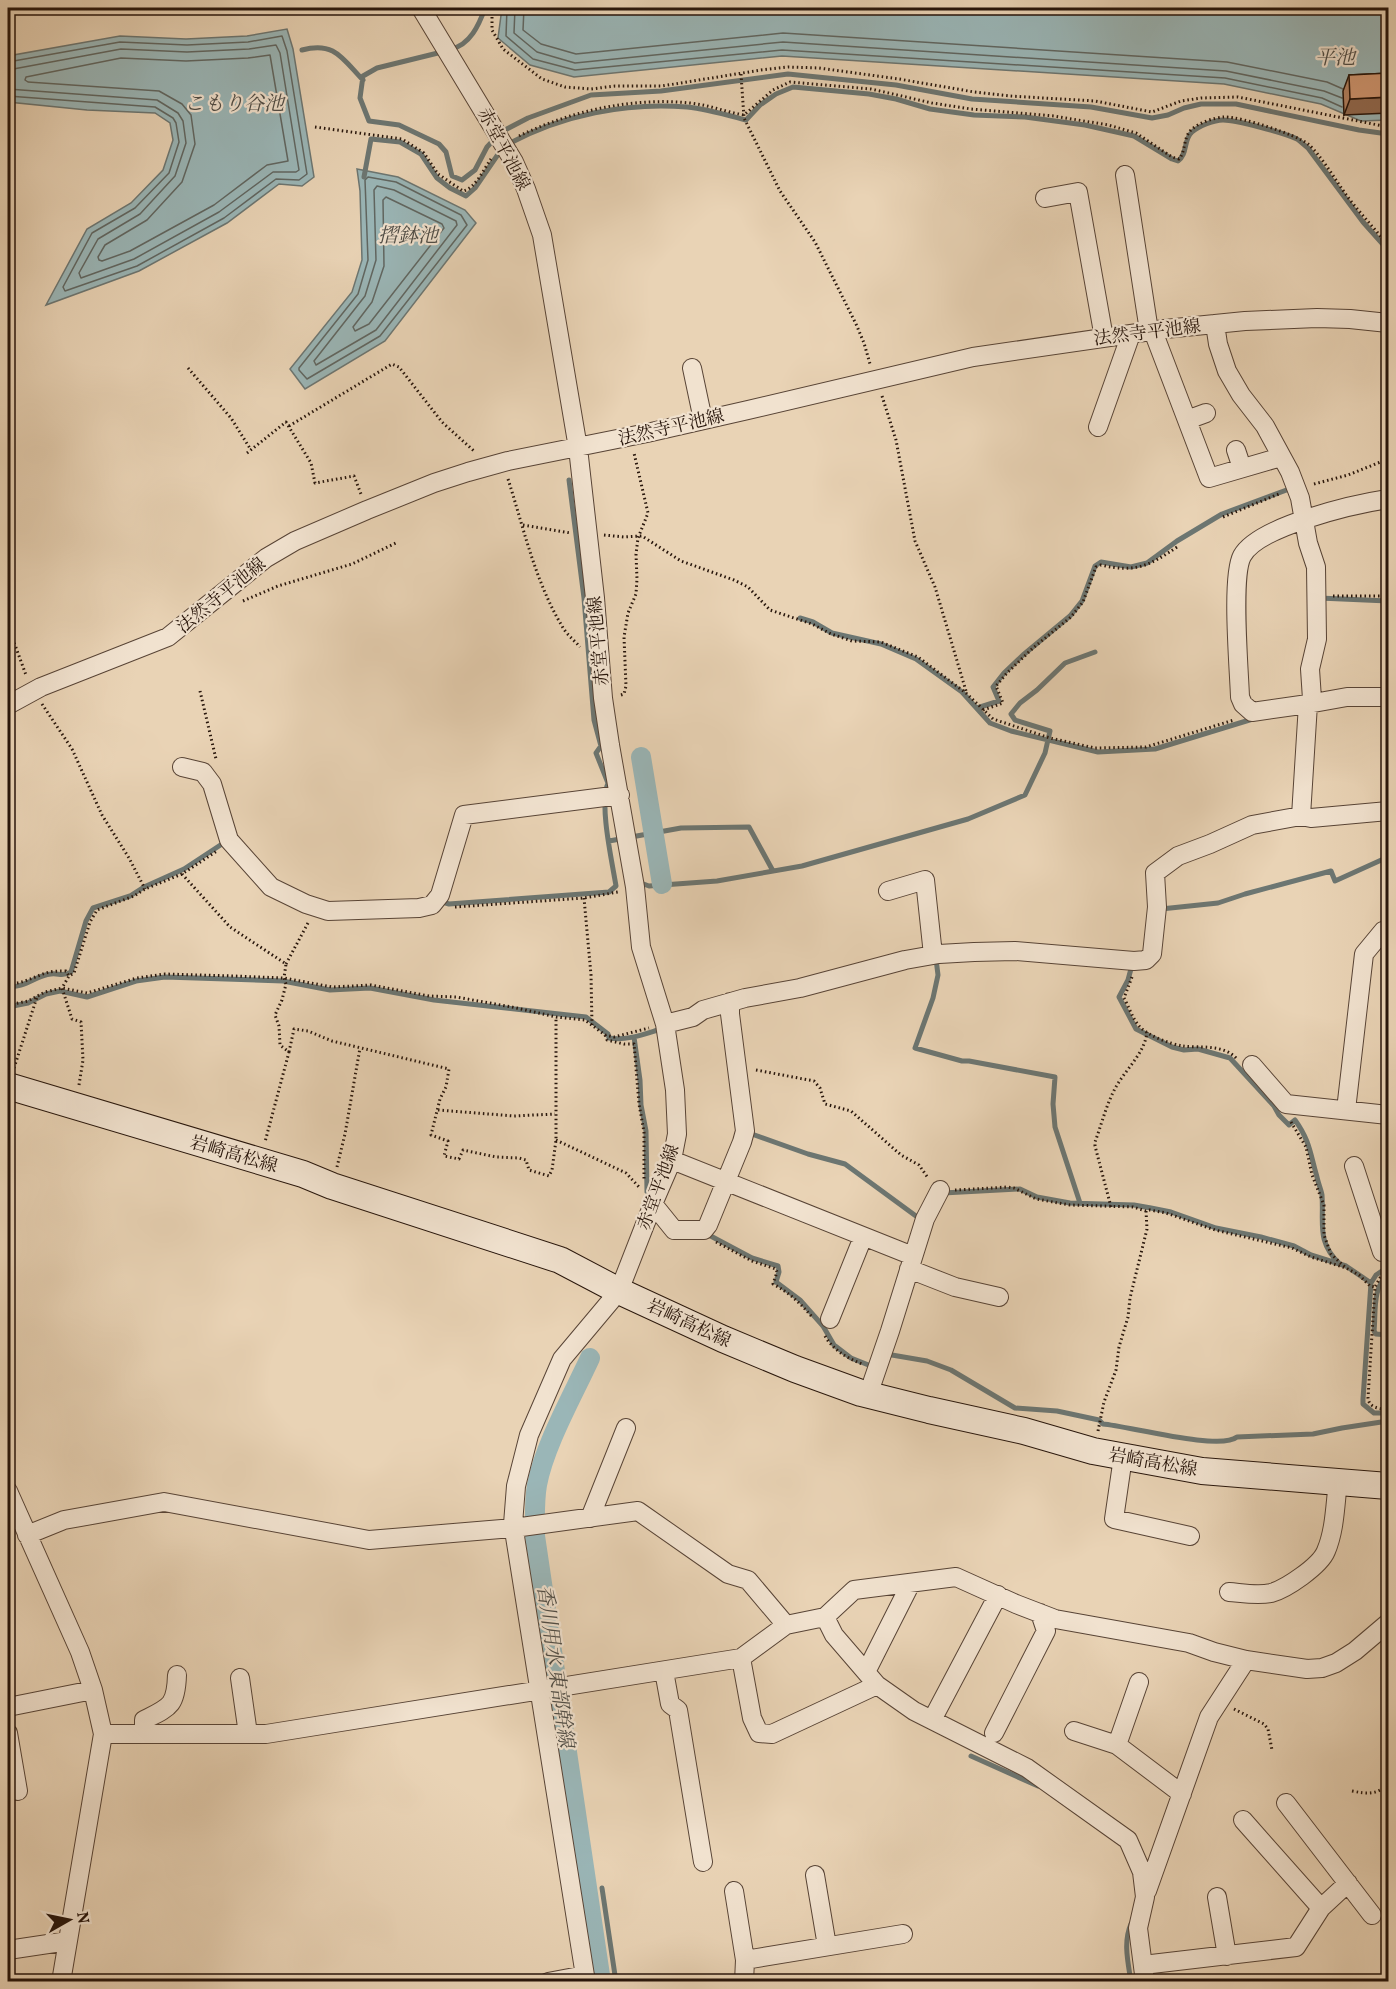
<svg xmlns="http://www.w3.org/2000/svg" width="1396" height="1989" viewBox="0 0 1396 1989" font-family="Vollkorn,'Noto Serif JP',serif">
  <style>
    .water { fill: #9ab6b7; stroke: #6c7672; stroke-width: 1.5 }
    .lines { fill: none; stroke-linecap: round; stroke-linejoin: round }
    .shore { stroke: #606661; stroke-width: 1.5 }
    .stream { stroke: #6c7672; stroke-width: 5 }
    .canal { stroke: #9ab6b7; stroke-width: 20 }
    .street-casing { stroke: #584436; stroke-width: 20 }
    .secondary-casing { stroke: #27150b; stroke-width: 28 }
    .path { stroke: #27150b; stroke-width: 3; stroke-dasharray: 1.5 3; stroke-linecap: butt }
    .street { stroke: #f1e2cf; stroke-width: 18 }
    .secondary { stroke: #f1e2cf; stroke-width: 26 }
    .wall { fill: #b48363; stroke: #27150b; stroke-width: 1.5 }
    .shaded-wall { fill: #926a50; stroke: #27150b; stroke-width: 1.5 }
    .building { fill: #d19873; stroke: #27150b; stroke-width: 1.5 }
    .labels { text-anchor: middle; stroke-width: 4.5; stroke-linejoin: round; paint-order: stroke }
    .street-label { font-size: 18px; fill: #27150b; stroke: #f1e2cf }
    .water-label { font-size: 20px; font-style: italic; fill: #4f4d47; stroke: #f1e2cf }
  </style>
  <rect width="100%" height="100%" fill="#e9d3b5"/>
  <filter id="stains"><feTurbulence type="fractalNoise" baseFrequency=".00333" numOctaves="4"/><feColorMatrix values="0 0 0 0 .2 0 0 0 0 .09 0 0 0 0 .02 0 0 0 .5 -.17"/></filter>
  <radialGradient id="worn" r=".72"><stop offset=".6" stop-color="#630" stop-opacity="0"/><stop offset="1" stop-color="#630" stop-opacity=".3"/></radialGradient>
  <path class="water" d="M502,8H1388V120L1361,121L1321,104L1224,84L782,56L574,77L530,65L498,38Z
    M287,29L293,49L314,177L302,186L279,184L227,223L139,271L46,305L87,229L131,203L163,170L173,140L170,123L155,113L87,110L8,102V56L120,36L186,39L247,36Z
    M357,169L398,177L465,210L476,223L385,341L305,389L290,369L352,292L362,260L360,191Z"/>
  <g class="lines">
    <path class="shore" d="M507,8L506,36L533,59L575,70L782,50L1225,78L1322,98L1342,107
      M515,8L514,33L537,52L575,63L783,42L1226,71L1324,91L1342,98
      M524,8L523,30L541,44L576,54L783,33L1227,62L1327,82L1343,89
      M270,55L288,161L267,165L214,205L130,251L102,261L99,260L98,257L105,245L147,220L182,182L195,144L191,115L182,104L159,91L28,82L25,80L26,77L121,58L186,61L248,58Z
      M8,62L120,42L187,45L248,42L282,36L287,51L307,174L299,180L276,179L224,218L137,266L65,291L63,287L92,233L135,208L169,173L179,142L176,123L173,118L155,107L8,96
      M8,70L121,49L187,52L249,49L276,45L280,53L299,170L296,172H273L219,212L134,259L81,278L79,273L98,239L140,214L175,176L186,143L183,121L178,113L157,100L8,89
      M368,177L396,182L461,215L467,225L380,336L307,379L299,370V368L358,294L368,260L365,180Z
      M377,186L394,190L456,221L457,225L376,330L316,365L314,361L365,296L376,260L374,190Z
      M386,197L442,224L444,228L369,324L355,331L353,327L372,302L384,266L383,200Z"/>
    <path class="stream" d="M451,49C470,45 479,25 485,8
      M302,50C334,41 342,58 363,80
      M442,52L377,68L363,76L360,98L369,121L399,125L439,144L446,152L452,176L462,180L475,170L487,147L501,132L528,118L591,95L661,91L788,74L896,85L972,99L1091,107L1152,118L1168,115L1184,108L1201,104H1236L1359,130L1388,134
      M508,144C562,115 626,102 687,107C707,109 727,115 746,120L760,105L776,94L793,87L869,94L896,99L930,109L974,115L1025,117L1085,125L1134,136L1172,159L1178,161C1188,154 1183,140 1192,132C1199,126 1214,120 1223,120C1236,120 1285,133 1297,139C1300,141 1304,145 1308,148L1363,222L1388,250
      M364,177L371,139L400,142L421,154L437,178L450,188L466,196L475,188L501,150
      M1319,598L1388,601
      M800,618L813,622L832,633L881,644L916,659L962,692L990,723L1011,731L1098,752L1155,749L1256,718
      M977,708L999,701L993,687L1004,673L1023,655L1070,616L1082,601L1095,566L1101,562L1131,567L1147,563L1177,541L1222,514L1292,488
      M609,841L681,828L749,827L773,871
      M638,882L649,886L717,881L802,866L968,819L1025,795L1045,753L1050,731L1015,720L1011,714L1020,703L1037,690L1065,663L1095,652
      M439,901L449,904L609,892L616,886C612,861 599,805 608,783L596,753L601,746L594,720L584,598L569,480
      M1161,909L1218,903L1245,894L1331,871L1335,881L1388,857
      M936,959L938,975L933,998L915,1048L962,1061H969L1055,1077L1053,1104L1055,1127L1080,1203
      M1132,965L1128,980L1119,997L1136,1029L1172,1047L1184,1050L1198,1049L1230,1058L1274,1106L1279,1115L1289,1125L1295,1120C1310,1141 1310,1153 1317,1177C1318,1183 1321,1189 1322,1195C1324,1223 1316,1242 1340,1264
      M8,986C24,989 36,975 51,974C59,973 63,977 71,972L86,921L93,908L130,896L144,887L184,869L222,844L228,843
      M8,1007L28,1003L46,994L60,991L87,997L136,981L165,977L283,981L330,990L370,988L434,1000L586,1017L608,1034L609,1038C627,1041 644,1034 661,1029
      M634,1037L640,1080L641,1105L646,1131L647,1192L652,1198
      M749,1133L808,1154L845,1164L920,1219
      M943,1193L1020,1189L1037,1197L1070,1203L1134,1205L1151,1208L1171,1212L1216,1228L1261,1237L1294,1246L1311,1255L1346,1266L1371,1283
      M705,1233L752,1258L778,1266L779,1272L776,1282L800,1300L823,1326L834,1345L851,1358L871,1366L874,1364
      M1388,1267L1376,1275L1371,1283L1363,1399V1404L1374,1413H1388
      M1388,1275C1372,1287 1376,1313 1374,1331L1376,1334L1388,1335
      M886,1354L927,1361L951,1370L1015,1408L1057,1411L1099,1420L1103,1424C1128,1426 1220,1451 1237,1437L1313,1434L1342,1428L1388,1421V1417
      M971,1756L1038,1786
      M602,1888L616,1982
      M1131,1924C1123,1942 1128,1962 1131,1982"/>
    <path class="canal" d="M641,757L662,884
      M590,1358C573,1395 544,1446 537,1485C534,1502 535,1519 535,1536L601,1982"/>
    <g class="street-casing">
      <path id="street" d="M421,8L514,162L526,189L542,235L578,448L595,598L603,698L610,745L635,887L641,947L665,1024L675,1090L677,1134L672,1160L653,1204L619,1291L562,1359L529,1435L516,1486L513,1524L586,1982
        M1125,175L1149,331
        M1045,198L1078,192L1104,338
        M1215,324L1218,344L1227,371L1241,395L1265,426L1290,472L1300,498L1308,543L1316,567L1317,639L1310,669L1312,699L1308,704L1347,697H1388
        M1153,331L1209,478L1281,457
        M692,368L703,420
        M1187,420L1206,413
        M1098,427L1131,334
        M1236,450L1242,468
        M8,705L41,687L168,637L266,558L295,541L367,510L434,483L468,472L508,461L647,433L748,410L973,357L1165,329L1245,321L1317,318L1350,319L1388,323
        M182,767L203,772L212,784L229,840L271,887L306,904L328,911L419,908L432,905L440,895L464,815L620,795
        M1301,816L1308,704L1252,712L1243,704L1240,697C1239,668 1231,577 1242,556C1258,526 1355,504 1388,499
        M888,891L925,880L933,955
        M665,1024L693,1017L703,1010L745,998L800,988L905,960L939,954L974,952L1015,951L1134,961L1146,960L1152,954L1157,907L1155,873L1178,856L1210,844L1252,825L1301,816L1311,818L1388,811
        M1252,1065L1286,1104L1388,1115
        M1346,1110L1364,954L1383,931L1388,932
        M672,1160L913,1256
        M1354,1166L1382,1252L1388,1250
        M653,1204L674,1230H704L708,1225L742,1142L745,1131L730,1014V1002
        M909,1269L955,1287L999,1297
        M830,1319L863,1237
        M868,1395L890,1331L925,1219L940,1190
        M1123,1457L1114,1519L1190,1536
        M8,1491L80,1652L93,1690L103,1734L61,1982
        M590,1518L626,1428
        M27,1535L64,1520L164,1502L369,1540L514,1528L638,1511L728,1574L748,1580L786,1625
        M1229,1592C1242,1593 1258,1596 1271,1593C1286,1589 1320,1566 1326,1551C1335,1530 1335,1505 1338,1482
        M825,1617L834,1635L877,1685L914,1711L1027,1768L1128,1840L1142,1872L1145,1897L1138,1928L1145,1982
        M741,1658L752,1718L759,1733L772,1734L877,1685
        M664,1671L670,1704L678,1710L703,1862
        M866,1672L911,1583
        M240,1678L248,1734
        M8,1707L93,1690
        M932,1720L998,1595
        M1074,1731L1117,1745L1182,1794
        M8,1733L18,1791
        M994,1733L1046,1631L1040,1613
        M103,1734H266L741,1658L786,1625L825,1617L854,1590L956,1577L1016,1604L1055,1619L1189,1643L1214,1652L1246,1660L1307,1669L1322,1668L1336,1663L1355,1651L1388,1623
        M144,1734V1720C170,1707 176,1706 177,1675
        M1117,1745L1139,1682
        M1286,1803L1372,1915
        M1243,1820L1321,1908
        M815,1875L827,1946
        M734,1891L745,1960L744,1982
        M1147,1891L1209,1717L1246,1660
        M1217,1897L1227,1956
        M8,1950L68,1941
        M745,1960L903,1934
        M1143,1965L1296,1947L1321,1908L1348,1883
        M548,1982L585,1975"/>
    </g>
    <g class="secondary-casing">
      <path id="secondary" d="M8,1086L303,1174L332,1186L560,1260L619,1291L723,1339L795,1369L861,1393L929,1410L1024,1431L1093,1451L1202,1471L1388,1486"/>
    </g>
    <path class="path" d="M492,8V30L503,49L542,79L565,87L591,89L615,86H662L761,70L788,67L819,68L899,79L974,92L1010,96L1095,101L1152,112L1181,101L1201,98L1238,97L1388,127
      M741,74L744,118L780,191L815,242L856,324L864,343L870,364
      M315,127L402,139L424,153L438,174L463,191C476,188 483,170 491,159
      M519,136C571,111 632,97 690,103C709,105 726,112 744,115L773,90L790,82L871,89L932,103L971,109L1054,116L1108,125L1136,133L1172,157L1179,159C1186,151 1183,138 1191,130C1198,123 1215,117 1225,117C1242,117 1295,134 1308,144C1321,155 1336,181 1347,196C1360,213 1374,228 1388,245
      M188,368L231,418L251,450
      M882,396L896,440L915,541L935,587L966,691
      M289,426L392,364L399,367L442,422L475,452
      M247,453L286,422L311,463L315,483L354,476L361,494
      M508,479C524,529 535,581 562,626C566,634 574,640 580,647
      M1314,484L1348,475L1388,459
      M1223,517L1279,494
      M523,525L571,533
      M604,535L624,537L642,536L681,561L734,580L748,587L770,610L812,624L831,634L852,641L881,642L918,657L966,693L993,719L1050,738L1095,748L1146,747L1234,720
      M1333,596H1388
      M243,601L278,586L352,564L398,542
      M8,626L26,675
      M200,691L216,759
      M621,695L624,694L626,686L624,637L628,613L636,594L637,579L636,554L638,538L648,513L634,453
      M42,704L72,749L102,815L129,858L145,889
      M983,710L1003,703L996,686L1007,673L1033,648L1071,617L1083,602L1096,567L1101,565C1135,573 1149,566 1177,547
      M182,874L230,927L286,964L284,978L286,984L282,1000L275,1015L279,1026L280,1045L289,1052L265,1142
      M584,898L591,975L592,1025
      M455,907L584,898L618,892
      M286,964L308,923
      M1132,977L1124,998C1129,1007 1133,1020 1140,1027C1149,1036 1170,1044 1183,1046C1199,1048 1223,1044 1236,1058
      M8,983C21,985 33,977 46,973C52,971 59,971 66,971L69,976
      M8,1005L28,1001L45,992L62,988L87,993L137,978L165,974L233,976L284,978L332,987L371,985L429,996L456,997L512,1007L556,1017L585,1020L605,1035L614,1037L649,1028
      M605,1035L607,1040L624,1044H634L639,1104L644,1132V1179
      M289,1052L294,1029L308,1031L332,1041L449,1069L446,1087L440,1099L431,1135L448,1141L444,1156L459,1159L463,1150L496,1157L519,1158L526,1160L529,1170L549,1176L552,1170L556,1140V1017
      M14,1068L37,997
      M756,1070L814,1081L820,1088L825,1104L851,1111L901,1155L919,1165L928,1178
      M79,1085L83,1060L81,1022L72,1019L62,988L69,976L74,973L90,922L97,910L134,896L145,889L182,874L217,851
      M438,1110L514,1116L555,1114
      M1291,1122L1306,1147L1312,1175L1324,1205V1235L1331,1254L1346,1268L1359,1275L1370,1286L1375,1287
      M556,1140L626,1173L640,1188
      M337,1167L345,1134L360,1048
      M955,1190L1008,1187L1014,1188L1036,1199L1070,1205L1133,1207L1146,1211L1150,1210L1166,1213L1215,1230L1292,1248L1311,1257L1346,1268
      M1111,1207L1095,1146V1142C1102,1123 1107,1102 1117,1085C1128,1067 1145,1052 1147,1032
      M716,1242L752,1261L776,1269L777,1272L773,1284C790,1293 801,1304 813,1318
      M1388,1272L1380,1278L1375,1287L1368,1398C1369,1408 1380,1409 1388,1409
      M825,1336C833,1350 847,1358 862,1364
      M1098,1431L1104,1402L1116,1370L1119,1347L1128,1317L1130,1298L1147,1229L1146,1211
      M1234,1709L1264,1724L1268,1729L1272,1750
      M1352,1791C1367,1794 1377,1795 1388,1784"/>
    <use href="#street" class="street"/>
    <use href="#secondary" class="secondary"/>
  </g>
  <path class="wall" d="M1389,73L1344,115L1343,91L1349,75Z"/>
  <path class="shaded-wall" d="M1389,97V113L1344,115L1350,99Z"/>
  <path class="building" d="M1389,73V97L1350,99L1349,75Z"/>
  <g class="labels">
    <g class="street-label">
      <text transform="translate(504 149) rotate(62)" y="6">赤堂平池線</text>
      <text transform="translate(1147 332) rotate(-7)" y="6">法然寺平池線</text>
      <text transform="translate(671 427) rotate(-13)" y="6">法然寺平池線</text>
      <text transform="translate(221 595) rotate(-39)" y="6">法然寺平池線</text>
      <text transform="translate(598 641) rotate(-95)" y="6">赤堂平池線</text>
      <text transform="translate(234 1154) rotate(16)" y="6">岩崎高松線</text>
      <text transform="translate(658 1187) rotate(-70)" y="6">赤堂平池線</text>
      <text transform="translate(689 1323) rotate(25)" y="6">岩崎高松線</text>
      <text transform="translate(1153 1462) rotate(10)" y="6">岩崎高松線</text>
    </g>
    <g class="water-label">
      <text x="1335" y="64">平池</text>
      <text x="234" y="110">こもり谷池</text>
      <text x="408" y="242">摺鉢池</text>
      <text transform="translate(556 1666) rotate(82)" y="7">香川用水 東部幹線</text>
    </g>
  </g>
  <rect width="1396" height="1989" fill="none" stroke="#e9d3b5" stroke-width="30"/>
  <rect x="9" y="9" width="1378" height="1971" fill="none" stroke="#27150b" stroke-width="3"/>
  <rect x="15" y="15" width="1366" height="1959" fill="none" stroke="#27150b" stroke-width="1.5"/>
  <g transform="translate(69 1920) rotate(81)" stroke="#f1e2cf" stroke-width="4.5" paint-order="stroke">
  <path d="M0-4.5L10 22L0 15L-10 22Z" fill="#27150b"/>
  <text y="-9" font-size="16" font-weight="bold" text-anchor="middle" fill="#27150b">N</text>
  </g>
  <rect width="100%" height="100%" filter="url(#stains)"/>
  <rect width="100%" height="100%" fill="url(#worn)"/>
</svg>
